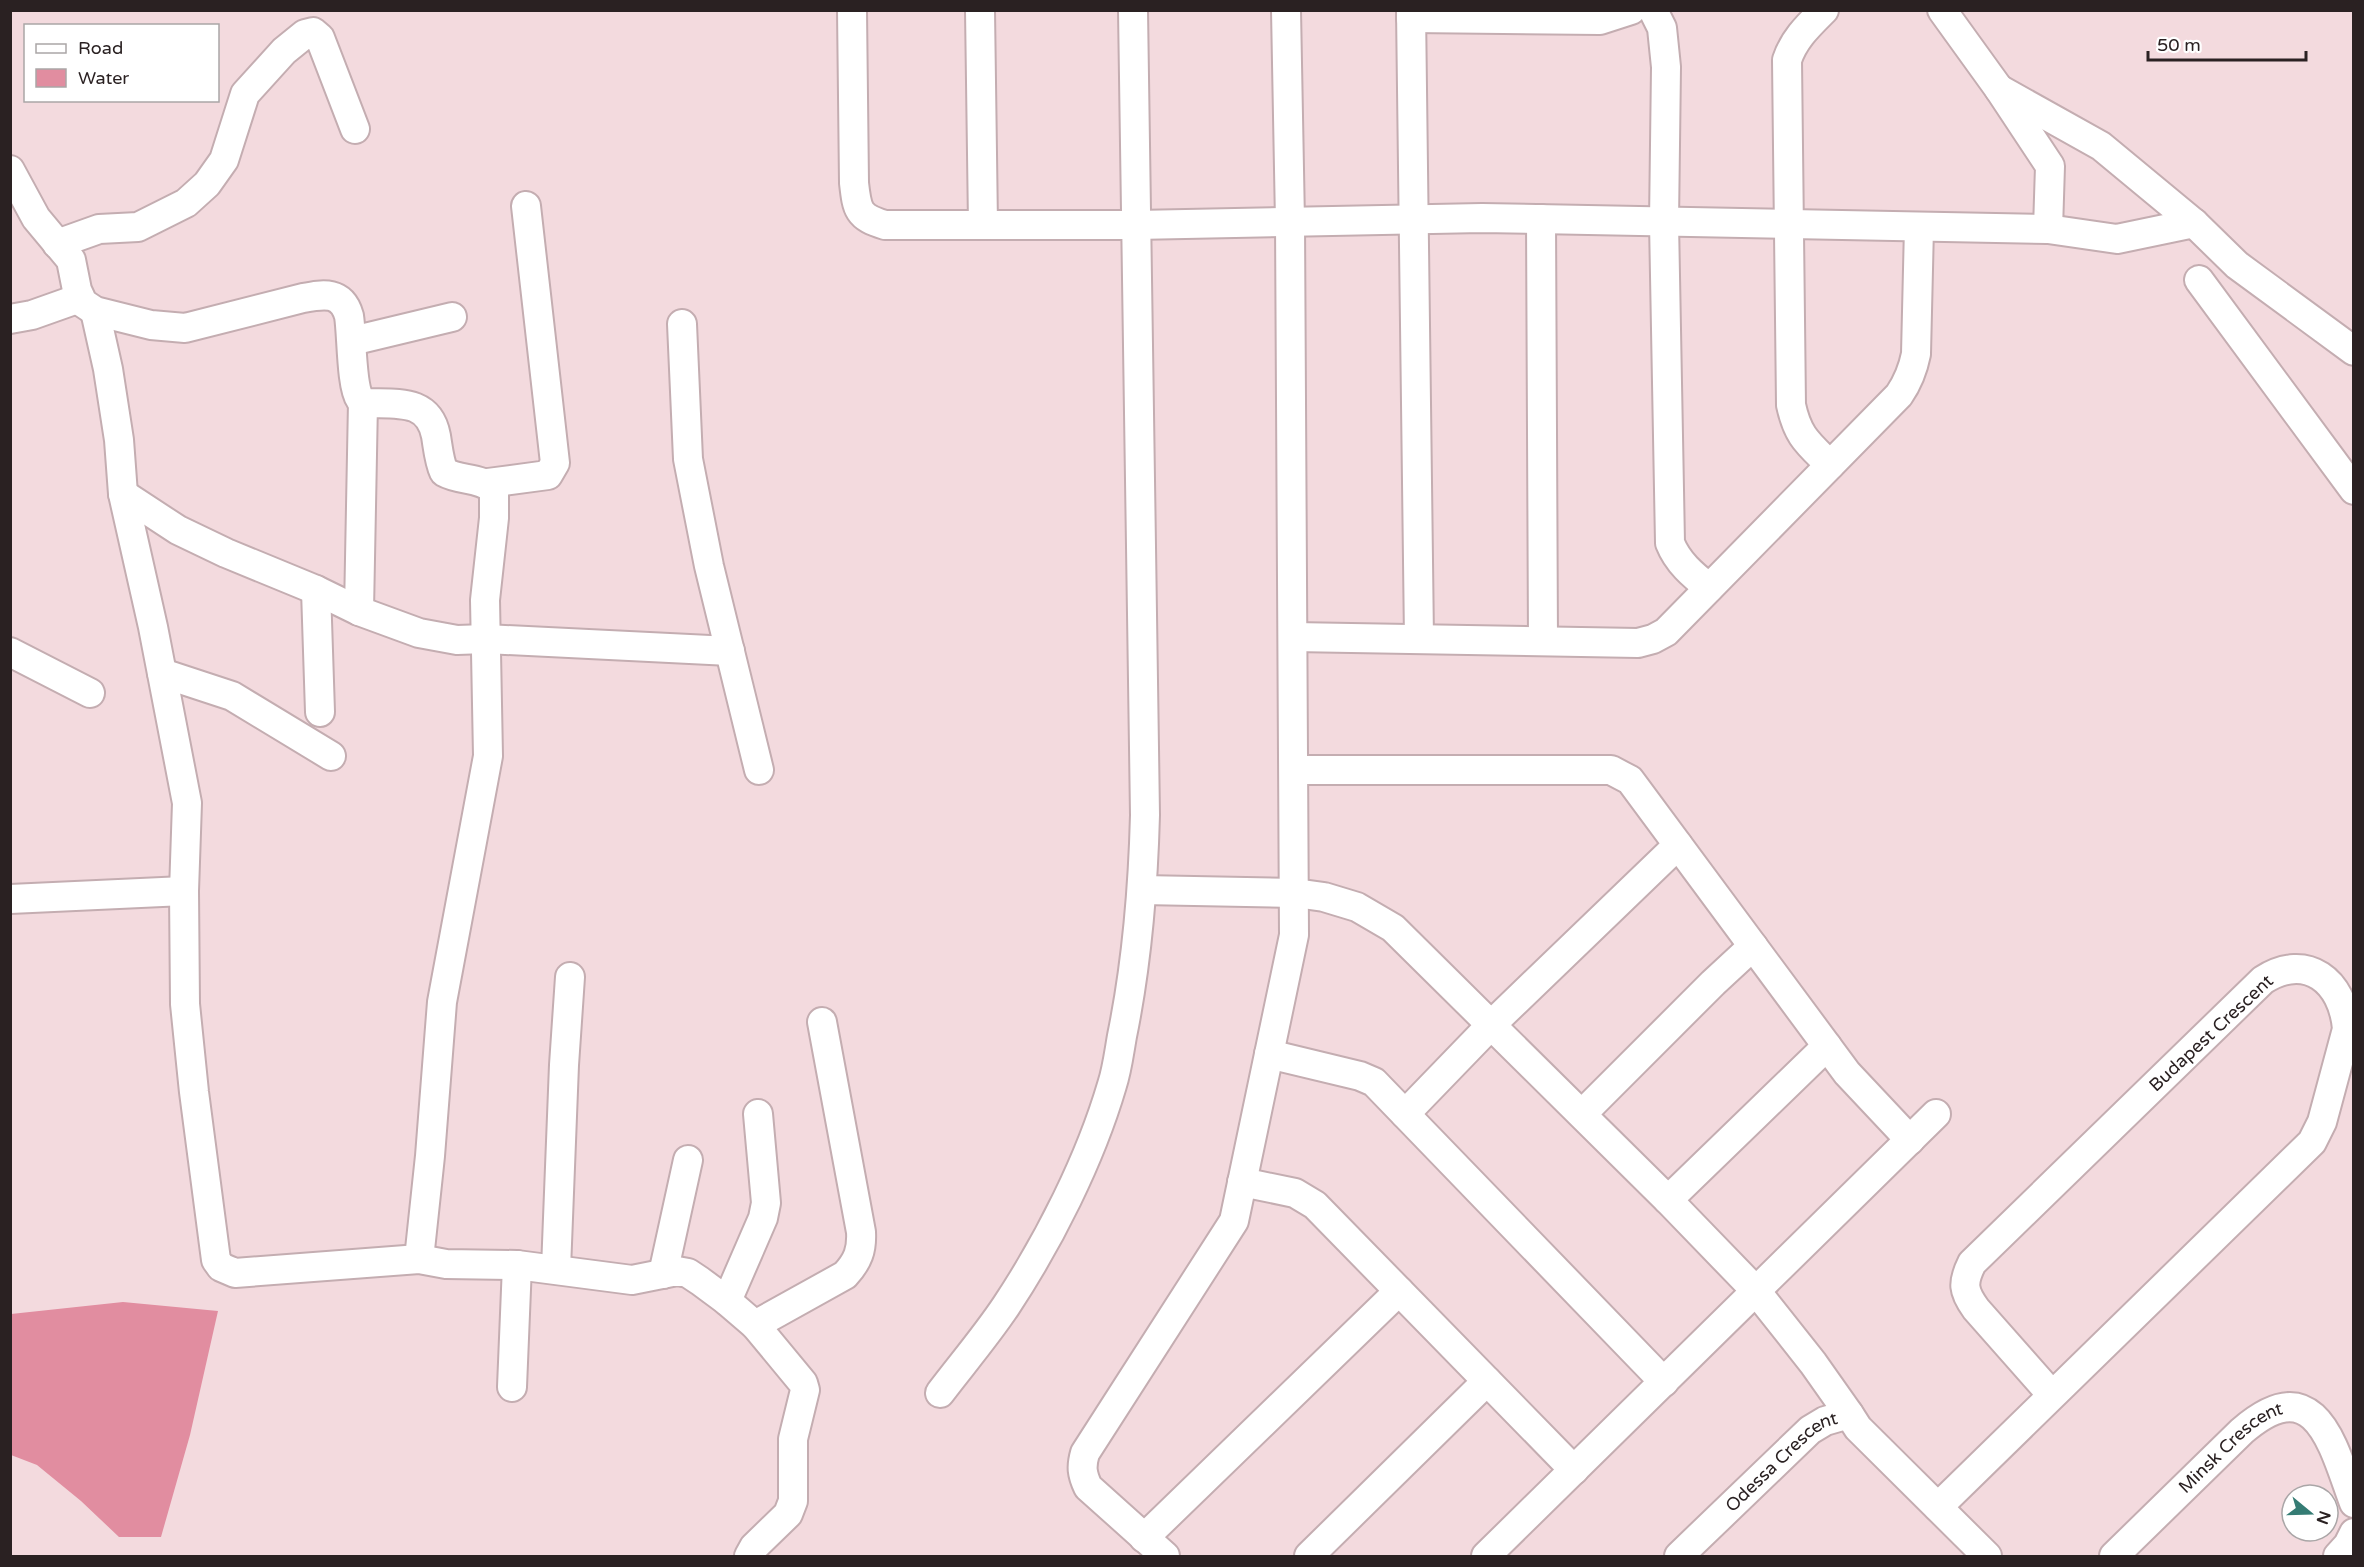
<svg xmlns="http://www.w3.org/2000/svg" width="2364" height="1567" viewBox="0 0 2364 1567" font-family="'Varela Round',sans-serif">
  <style>
    .water { fill: #e18da0 }
    .lines { fill: none; stroke-linecap: round; stroke-linejoin: round }
    .minor-casing { stroke: #c4adb1; stroke-width: 32 }
    .minor { stroke: #fff; stroke-width: 28 }
    .labels { text-anchor: middle; stroke-width: 5; stroke-linejoin: round; paint-order: stroke }
    .street-label { font-size: 18px; fill: #2a2122; stroke: #fff }
  </style>
  <rect width="100%" height="100%" fill="#f3dade"/>
  <path class="water" d="M123,1302L218,1311L190,1435L161,1537H119L81,1501L37,1465L11,1455V1314Z"/>
  <g class="lines">
    <g class="minor-casing">
      <g id="minor">
        <path d="M852,10L854,183C857,210 858,217 885,225H1136L1482,218L2048,229L2117,239L2194,223"/>
        <path d="M980,10L983,225"/>
        <path d="M1411,10L1419,639"/>
        <path d="M1653,10L1662,28L1666,67L1664,222L1670,543C1678,563 1693,575 1709,588"/>
        <path d="M1824,10C1808,26 1794,39 1787,60L1791,405C1798,437 1808,443 1830,465"/>
        <path d="M1942,10L1999,89L2050,166L2048,229"/>
        <path d="M1411,18L1600,20L1631,10"/>
        <path d="M1999,89L2101,146L2194,223L2237,265L2354,351"/>
        <path d="M10,170L36,218L71,260L77,290L83,303L95,311L151,325L185,328L303,298C324,294 342,291 349,316C352,334 351,386 360,399C363,403 364,402 368,403C398,404 429,399 436,436C438,448 439,461 444,472C460,481 481,477 494,490V518L485,600L488,756L442,1002L430,1156L419,1259"/>
        <path d="M1541,219L1543,641"/>
        <path d="M57,244L99,229L138,227L186,203L207,184L224,160L245,94L284,51L305,34L313,32L320,38L355,129"/>
        <path d="M2199,280L2354,490"/>
        <path d="M95,311L108,369L119,440L123,494L153,627L187,803L184,891L185,1004L194,1092L216,1260L221,1267L235,1273L419,1259L446,1264L517,1265L632,1280L677,1271L688,1273L700,1281L727,1301L755,1325L845,1275C858,1261 862,1250 861,1232L822,1022"/>
        <path d="M10,319L32,315L80,298"/>
        <path d="M682,324L688,459L709,566L759,770"/>
        <path d="M352,341L452,317"/>
        <path d="M488,483L548,475L555,463L526,206"/>
        <path d="M123,494L178,530L226,553L316,590L359,611L419,633L457,640L486,639L730,651"/>
        <path d="M316,590L320,712"/>
        <path d="M359,611L363,402"/>
        <path d="M1293,637L1638,643L1653,639L1666,632L1899,395C1908,382 1913,369 1916,354L1919,227"/>
        <path d="M10,652L90,693"/>
        <path d="M162,673L232,696L331,756"/>
        <path d="M1294,770H1611L1630,780L1847,1073L1910,1140"/>
        <path d="M1142,890L1295,893L1324,897L1357,907L1393,928L1668,1200L1756,1291L1813,1363L1849,1414"/>
        <path d="M10,899L184,891"/>
        <path d="M1269,1054L1360,1076L1374,1082L1664,1382"/>
        <path d="M1405,1114L1492,1024L1678,845"/>
        <path d="M1582,1114L1713,983L1753,946"/>
        <path d="M1242,1182L1295,1193L1315,1205L1574,1470"/>
        <path d="M1668,1200L1827,1046"/>
        <path d="M556,1269L564,1065L570,977"/>
        <path d="M663,1274L688,1160"/>
        <path d="M727,1301L763,1218L766,1203L758,1114"/>
        <path d="M512,1387L517,1265"/>
        <path d="M940,1393C962,1364 986,1336 1006,1306C1049,1241 1090,1160 1112,1085C1117,1070 1119,1053 1122,1036C1137,963 1143,890 1145,815L1133,10"/>
        <path d="M1938,1507L2312,1142L2322,1122L2347,1029C2343,981 2307,952 2263,980L1972,1263C1962,1283 1963,1291 1976,1309L2052,1395"/>
        <path d="M1144,1538L1399,1291"/>
        <path d="M749,1556L754,1547L788,1514L793,1501V1439L805,1390L803,1383L755,1325"/>
        <path d="M1165,1556L1088,1487C1082,1474 1081,1467 1085,1453L1234,1221L1294,935L1290,222L1286,10"/>
        <path d="M1309,1556L1487,1381"/>
        <path d="M1486,1556L1936,1114"/>
        <path id="s1" d="M1679,1556L1810,1430L1825,1421L1849,1414L1858,1428L1987,1556"/>
        <path id="s2" d="M2114,1556L2242,1431C2316,1367 2333,1446 2354,1503"/>
        <path d="M2338,1556L2348,1545L2354,1533"/>
      </g>
    </g>
    <use href="#minor" class="minor"/>
  </g>
  <g class="labels">
    <g class="street-label">
      <text transform="translate(2211 1033) rotate(-43)" y="6">Budapest Crescent</text>
      <text dy="6" stroke="none"><textPath href="#s2" startOffset="160">Minsk Crescent</textPath></text>
      <text dy="6" stroke="none"><textPath href="#s1" startOffset="140">Odessa Crescent</textPath></text>
    </g>
  </g>
  <rect width="2364" height="1567" fill="none" stroke="#2a2122" stroke-width="24"/>
  <rect x="24" y="24" width="195" height="78" fill="#ffffff" stroke="#aaa6a7" stroke-width="1.5"/>
  <rect x="36" y="44" width="30" height="9" fill="#ffffff" stroke="#aaa6a7" stroke-width="1.5"/>
  <text x="78" y="54" font-size="18" fill="#2a2122">Road</text>
  <rect x="36" y="69" width="30" height="18" fill="#e18da0" stroke="#aaa6a7" stroke-width="1.5"/>
  <text x="78" y="84" font-size="18" fill="#2a2122">Water</text>
  <g transform="translate(2310 1513) rotate(109)"><circle r="28" fill="#ffffff" stroke="#aaa6a7" stroke-width="1.5"/>
  <path d="M0-4.5L10 22L0 15L-10 22Z" fill="#357c74"/>
  <text y="-9" font-size="16" font-weight="bold" text-anchor="middle" fill="#2a2122">N</text>
  </g>
  <path d="M2148 51v9h158v-9" fill="none" stroke="#2a2122" stroke-width="3"/>
  <text x="2157" y="51" font-size="18" fill="#2a2122" stroke="#ffffff" stroke-width="4.5" paint-order="stroke">50 m</text>
</svg>
